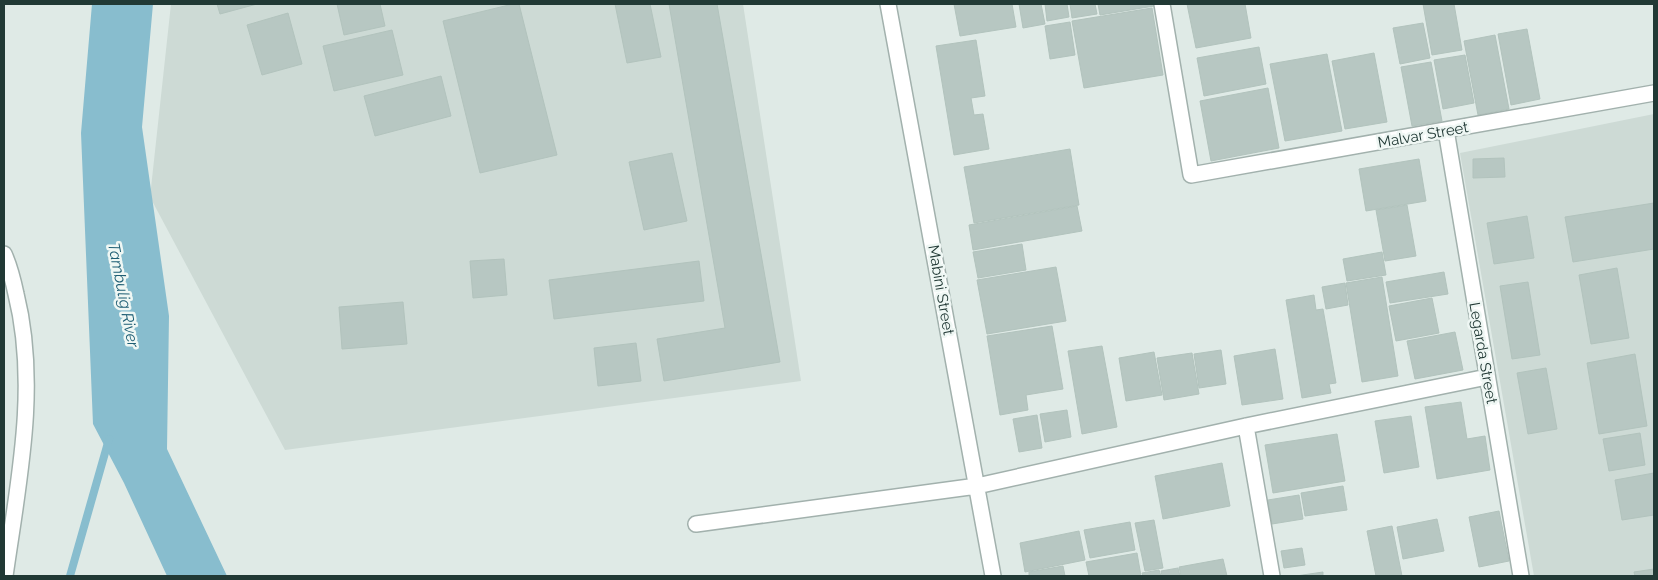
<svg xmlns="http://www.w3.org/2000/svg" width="1658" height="580" viewBox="0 0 1658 580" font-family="Raleway,sans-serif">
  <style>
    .built { fill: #cddad5 }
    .water { fill: #88bdce }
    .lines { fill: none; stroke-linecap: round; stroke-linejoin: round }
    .stream { stroke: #88bdce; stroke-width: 8 }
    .building { fill: #b7c7c2; stroke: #b2c3bd }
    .minor-casing { stroke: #a2b1ad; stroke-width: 18 }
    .minor { stroke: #fff; stroke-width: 15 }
    .labels { text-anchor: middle; stroke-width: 5; stroke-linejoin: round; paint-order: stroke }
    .street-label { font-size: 15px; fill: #213935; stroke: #eff7f4 }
    .water-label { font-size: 16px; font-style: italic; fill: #1d5d73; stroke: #eff7f4 }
  </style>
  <rect width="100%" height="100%" fill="#dfeae6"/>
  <path class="built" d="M171,4H743L801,381L285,450L150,197Z
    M1654,114V576H1534L1460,153Z"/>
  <path class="water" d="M92,4H153L142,127L169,316L167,449L227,576H167L124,483L93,424L81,133Z"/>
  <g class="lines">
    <path class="stream" d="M70,576L109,439"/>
  </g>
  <path class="building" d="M217,4H257L220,14Z
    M337,4H380L385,26L344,35Z
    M513,4H519L557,155L480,173L443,21Z
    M615,4H650L661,57L627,63Z
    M669,4H717L780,362L664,381L657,339L725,328Z
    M954,4H1012L1016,27L960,36Z
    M1019,4H1041L1045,24L1023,28Z
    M1045,4H1067L1069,17L1047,21Z
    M1070,4H1095L1097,14L1072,18Z
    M1098,4H1153L1154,6L1100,15Z
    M1187,4H1245L1251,38L1196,48Z
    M1423,4H1454L1462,50L1432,55Z
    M1152,8L1163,75L1084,88L1072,21Z
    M288,13L302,64L262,75L247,25Z
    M1070,22L1075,55L1050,59L1045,26Z
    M1423,23L1430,58L1400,64L1393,28Z
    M1527,29L1540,99L1511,105L1498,34Z
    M392,30L403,75L334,91L323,46Z
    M1495,35L1509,109L1478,115L1464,41Z
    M976,40L985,96L971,98L974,115L983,114L989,149L954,155L936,46Z
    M1259,47L1266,84L1204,96L1197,58Z
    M1374,53L1387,122L1345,129L1332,61Z
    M1327,54L1342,131L1285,141L1270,64Z
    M1465,55L1474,103L1443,109L1434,60Z
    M1431,62L1442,121L1412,126L1401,67Z
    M441,76L451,116L375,136L364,96Z
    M1268,88L1279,148L1211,161L1200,101Z
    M1070,149L1079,205L974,223L964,167Z
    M672,153L687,221L644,230L629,162Z
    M1504,158L1505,177L1473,178V159Z
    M1419,159L1426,201L1366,211L1359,169Z
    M1654,203V249L1573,262L1565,217Z
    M1407,205L1416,256L1385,261L1376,210Z
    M1077,206L1082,231L973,250L969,225Z
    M1527,216L1534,258L1494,264L1487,223Z
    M1022,244L1026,270L978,278L973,252Z
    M1382,252L1386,275L1347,281L1343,259Z
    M504,259L507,295L473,298L470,261Z
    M699,261L704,301L554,319L549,280Z
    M1056,267L1066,321L987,334L977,280Z
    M1617,268L1629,338L1591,344L1579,275Z
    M1444,272L1448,294L1390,303L1386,282Z
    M1382,277L1398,376L1362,382L1346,283Z
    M1528,282L1540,355L1512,359L1500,286Z
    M1345,283L1348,305L1326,309L1322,287Z
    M1314,295L1316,310L1323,309L1336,383L1329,384L1331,393L1302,398L1286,300Z
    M1432,298L1439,333L1396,341L1389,306Z
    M403,302L407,344L342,349L339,307Z
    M1052,326L1063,389L1026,395L1028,410L1000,415L987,336Z
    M1455,332L1463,370L1415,379L1407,341Z
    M636,343L641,381L598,386L594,348Z
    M1102,346L1117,427L1082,434L1068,351Z
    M1275,349L1283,399L1242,405L1234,356Z
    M1221,350L1226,384L1199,388L1194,354Z
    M1154,352L1162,395L1126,401L1119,358Z
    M1192,353L1199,394L1164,400L1157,358Z
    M1635,354L1647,426L1599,434L1587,363Z
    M1546,368L1557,429L1528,434L1517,373Z
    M1461,402L1467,439L1485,436L1490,470L1437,479L1425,407Z
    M1067,410L1071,437L1045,442L1040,414Z
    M1037,415L1042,448L1019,452L1013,419Z
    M1411,416L1419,467L1384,473L1375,421Z
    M1640,433L1645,465L1609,471L1603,439Z
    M1337,434L1345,481L1273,493L1265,445Z
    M1222,463L1230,506L1163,519L1155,476Z
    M1654,473V515L1622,520L1615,480Z
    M1343,486L1347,510L1305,516L1301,493Z
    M1299,495L1303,519L1272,524L1268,500Z
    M1499,511L1509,561L1479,567L1469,517Z
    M1437,519L1444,551L1403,559L1397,527Z
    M1154,520L1163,568L1145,571L1135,523Z
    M1130,522L1135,550L1090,558L1084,530Z
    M1392,526L1402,576H1376L1367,531Z
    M1079,531L1085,560L1025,572L1020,543Z
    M1302,548L1305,565L1284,568L1281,551Z
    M1137,553L1141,576H1089L1086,562Z
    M1223,559L1227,576H1181L1179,567Z
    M1063,566L1065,576H1029V572Z
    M1178,568L1180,576H1162L1161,571Z
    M1654,569V576H1635L1634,572Z
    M1159,570L1161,576H1143L1142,573Z
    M1323,572V576H1296Z"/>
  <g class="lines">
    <g class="minor-casing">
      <path id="minor" d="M888,4L993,576
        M1162,4L1191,175L1654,93
        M1446,130L1521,576
        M4,254C10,267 13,280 16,294C39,386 18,484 5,576
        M1246,426L1272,576
        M696,524L977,486L1246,426L1487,377"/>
    </g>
    <use href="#minor" class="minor"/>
  </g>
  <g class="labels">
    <g class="street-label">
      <text transform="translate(1423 135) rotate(-10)" y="5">Malvar Street</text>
      <text transform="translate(941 290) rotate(80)" y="5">Mabini Street</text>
      <text transform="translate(1483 353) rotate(80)" y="5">Legarda Street</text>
    </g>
    <g class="water-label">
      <text transform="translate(124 295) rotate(79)" y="6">Tambulig River</text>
    </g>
  </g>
  <rect width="1658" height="580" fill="none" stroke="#213935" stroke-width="10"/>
</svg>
